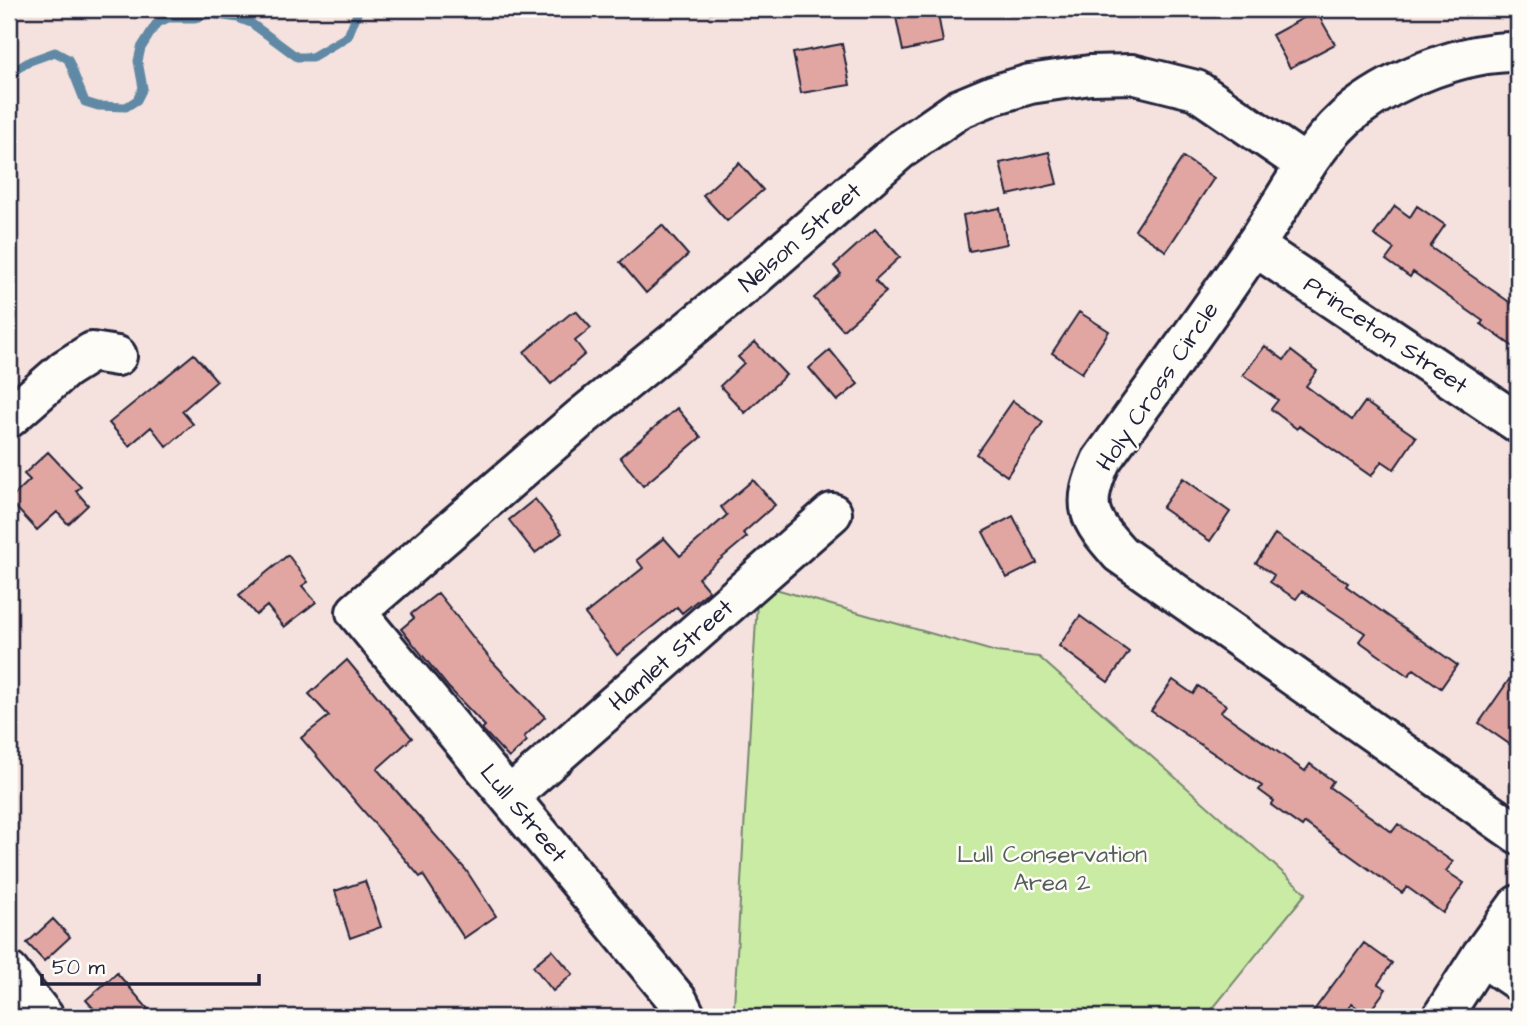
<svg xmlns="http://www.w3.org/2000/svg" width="1527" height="1026" viewBox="0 0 1527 1026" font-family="'Architects Daughter',sans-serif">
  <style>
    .green { fill: #caeba4; stroke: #768670; stroke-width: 2 }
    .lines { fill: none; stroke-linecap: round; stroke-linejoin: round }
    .stream { stroke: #6189a5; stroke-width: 9 }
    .building { fill: #e1a6a2; stroke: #22223b; stroke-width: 2 }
    .minor-casing { stroke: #22223b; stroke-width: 44 }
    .minor { stroke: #fdfcf7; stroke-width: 38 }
    .labels { text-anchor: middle; stroke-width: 5; stroke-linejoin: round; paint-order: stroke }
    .street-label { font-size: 24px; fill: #22223b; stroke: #fdfcf7 }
    .park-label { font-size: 24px; fill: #545e5a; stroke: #fdfcf7 }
  </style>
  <rect width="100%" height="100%" fill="#f5e2de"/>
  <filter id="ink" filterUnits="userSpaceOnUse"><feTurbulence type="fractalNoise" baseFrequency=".0143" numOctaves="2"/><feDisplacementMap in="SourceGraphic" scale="14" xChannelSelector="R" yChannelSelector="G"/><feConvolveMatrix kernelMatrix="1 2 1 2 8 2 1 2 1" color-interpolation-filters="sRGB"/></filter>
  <g filter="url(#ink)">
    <path class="green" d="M758,584L996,652L1039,657L1306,893L1206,1017H749L734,1006Z"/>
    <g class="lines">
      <path class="stream" d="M710,9H728
        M9,74L30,61L55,52L68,59L85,102L98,106L126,107L137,100L143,88L138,61L141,48L156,24L168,18H195L210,14L238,18L251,23L297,57H312L348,36L359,9"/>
    </g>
    <path class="building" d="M937,9L943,42L903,51L896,17Z
      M1316,11L1335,44L1290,68L1272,35Z
      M842,44L850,85L801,93L793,53Z
      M1049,152L1057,184L1008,195L1000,163Z
      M1183,157L1214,178L1166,251L1135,230Z
      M739,163L763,190L727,221L703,195Z
      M1395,206L1410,217L1417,206L1445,225L1430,247L1518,308V350L1481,324L1483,321L1413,272L1410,277L1386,260L1394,249L1374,235Z
      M1000,208L1007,244L969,251L963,215Z
      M662,225L688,255L646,293L620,262Z
      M875,229L900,257L875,280L886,292L843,330L814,298L841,274L834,266Z
      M576,311L591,328L575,341L585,354L551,384L524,352L571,313Z
      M1079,312L1109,331L1082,373L1052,353Z
      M755,342L786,375L745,413L720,386L744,363L738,357Z
      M1265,346L1284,360L1291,351L1317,371L1306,386L1352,420L1365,402L1416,437L1394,469L1382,461L1371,476L1299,426L1297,429L1271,409L1278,400L1243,375Z
      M830,350L858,384L837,401L809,368Z
      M194,354L217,381L182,411L193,424L167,447L151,427L129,446L109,423Z
      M1013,401L1043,422L1007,476L976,454Z
      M677,408L701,437L643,486L620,457Z
      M48,452L81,487L76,491L88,505L68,524L57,512L37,530L9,500L30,480L24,474Z
      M1183,478L1230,512L1210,541L1162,508Z
      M753,480L775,505L743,533L747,537L698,578L709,591L682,613L677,607L617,655L585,614L643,568L637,560L664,538L680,556L727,515L721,507Z
      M535,499L562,533L535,553L509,520Z
      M1013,516L1037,563L1007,578L983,532Z
      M1275,534L1348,583L1346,586L1457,665L1441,688L1414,669L1408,676L1359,641L1365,633L1302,591L1296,599L1270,582L1274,575L1256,563Z
      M288,555L308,582L302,586L316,602L284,627L267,606L256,615L239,595Z
      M438,593L492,661L545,717L524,737L527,741L509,758L482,729L485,726L448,687L401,629L414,618L411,614Z
      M1080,616L1129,652L1108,682L1059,646Z
      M347,660L412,738L377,769L466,870L496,916L464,938L423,875L420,877L301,738L329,716L309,694Z
      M1518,667V750L1479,723Z
      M1173,680L1193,694L1198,686L1226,705L1221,712L1305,771L1310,764L1333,781L1329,787L1392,832L1398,824L1453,862L1446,871L1464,883L1443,913L1407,887L1402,893L1305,823L1302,827L1271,805L1274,801L1259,790L1262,786L1151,711Z
      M365,881L381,927L350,938L335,891Z
      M53,919L70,937L44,961L27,943Z
      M1364,943L1392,963L1378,984L1386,989L1367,1015L1352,1004L1342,1017H1309Z
      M552,950L573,974L553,991L533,966Z
      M117,973L155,1017H101L86,1000Z"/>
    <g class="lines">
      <g class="minor-casing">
        <g id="minor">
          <path d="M1518,52C1465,51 1398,77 1356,109C1313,142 1285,201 1255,245C1206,318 1153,389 1101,461C1081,507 1087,517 1120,554L1518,834"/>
          <path id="s1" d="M1254,246L1518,423"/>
          <path d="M9,418L65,369L92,352L117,356"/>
          <path id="s2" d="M510,796L832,513"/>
          <path d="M1481,956L1518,981"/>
          <path d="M9,972L44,1017"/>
          <path id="s3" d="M686,1017L678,1001L356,612L583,416L754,277L900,150L959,109L993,95L1030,84L1090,75L1132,74L1196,90L1306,165"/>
          <path d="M1442,1017L1481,956L1518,905"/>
        </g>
      </g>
      <use href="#minor" class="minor"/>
    </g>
  </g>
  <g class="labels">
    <g class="street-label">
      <text dy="8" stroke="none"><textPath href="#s3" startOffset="1104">Nelson Street</textPath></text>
      <text dy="8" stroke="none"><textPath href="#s1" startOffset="159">Princeton Street</textPath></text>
      <text transform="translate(1157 386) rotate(-56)" y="8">Holy Cross Circle</text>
      <text dy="8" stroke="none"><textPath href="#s2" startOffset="214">Hamlet Street</textPath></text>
      <text transform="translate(524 813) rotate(50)" y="8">Lull Street</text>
    </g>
    <g class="park-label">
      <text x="1052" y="862">Lull Conservation<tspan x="1052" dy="28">Area 2</tspan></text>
    </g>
  </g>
  <rect width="1527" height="1026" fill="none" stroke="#fdfcf7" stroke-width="35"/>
  <rect x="18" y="18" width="1492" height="991" fill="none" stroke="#22223b" stroke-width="2.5" filter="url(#ink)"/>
  <path d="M42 974v10h217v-10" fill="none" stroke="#22223b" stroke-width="3.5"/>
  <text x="52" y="974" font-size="21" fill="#22223b" stroke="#fdfcf7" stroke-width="5" paint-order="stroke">50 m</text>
</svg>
